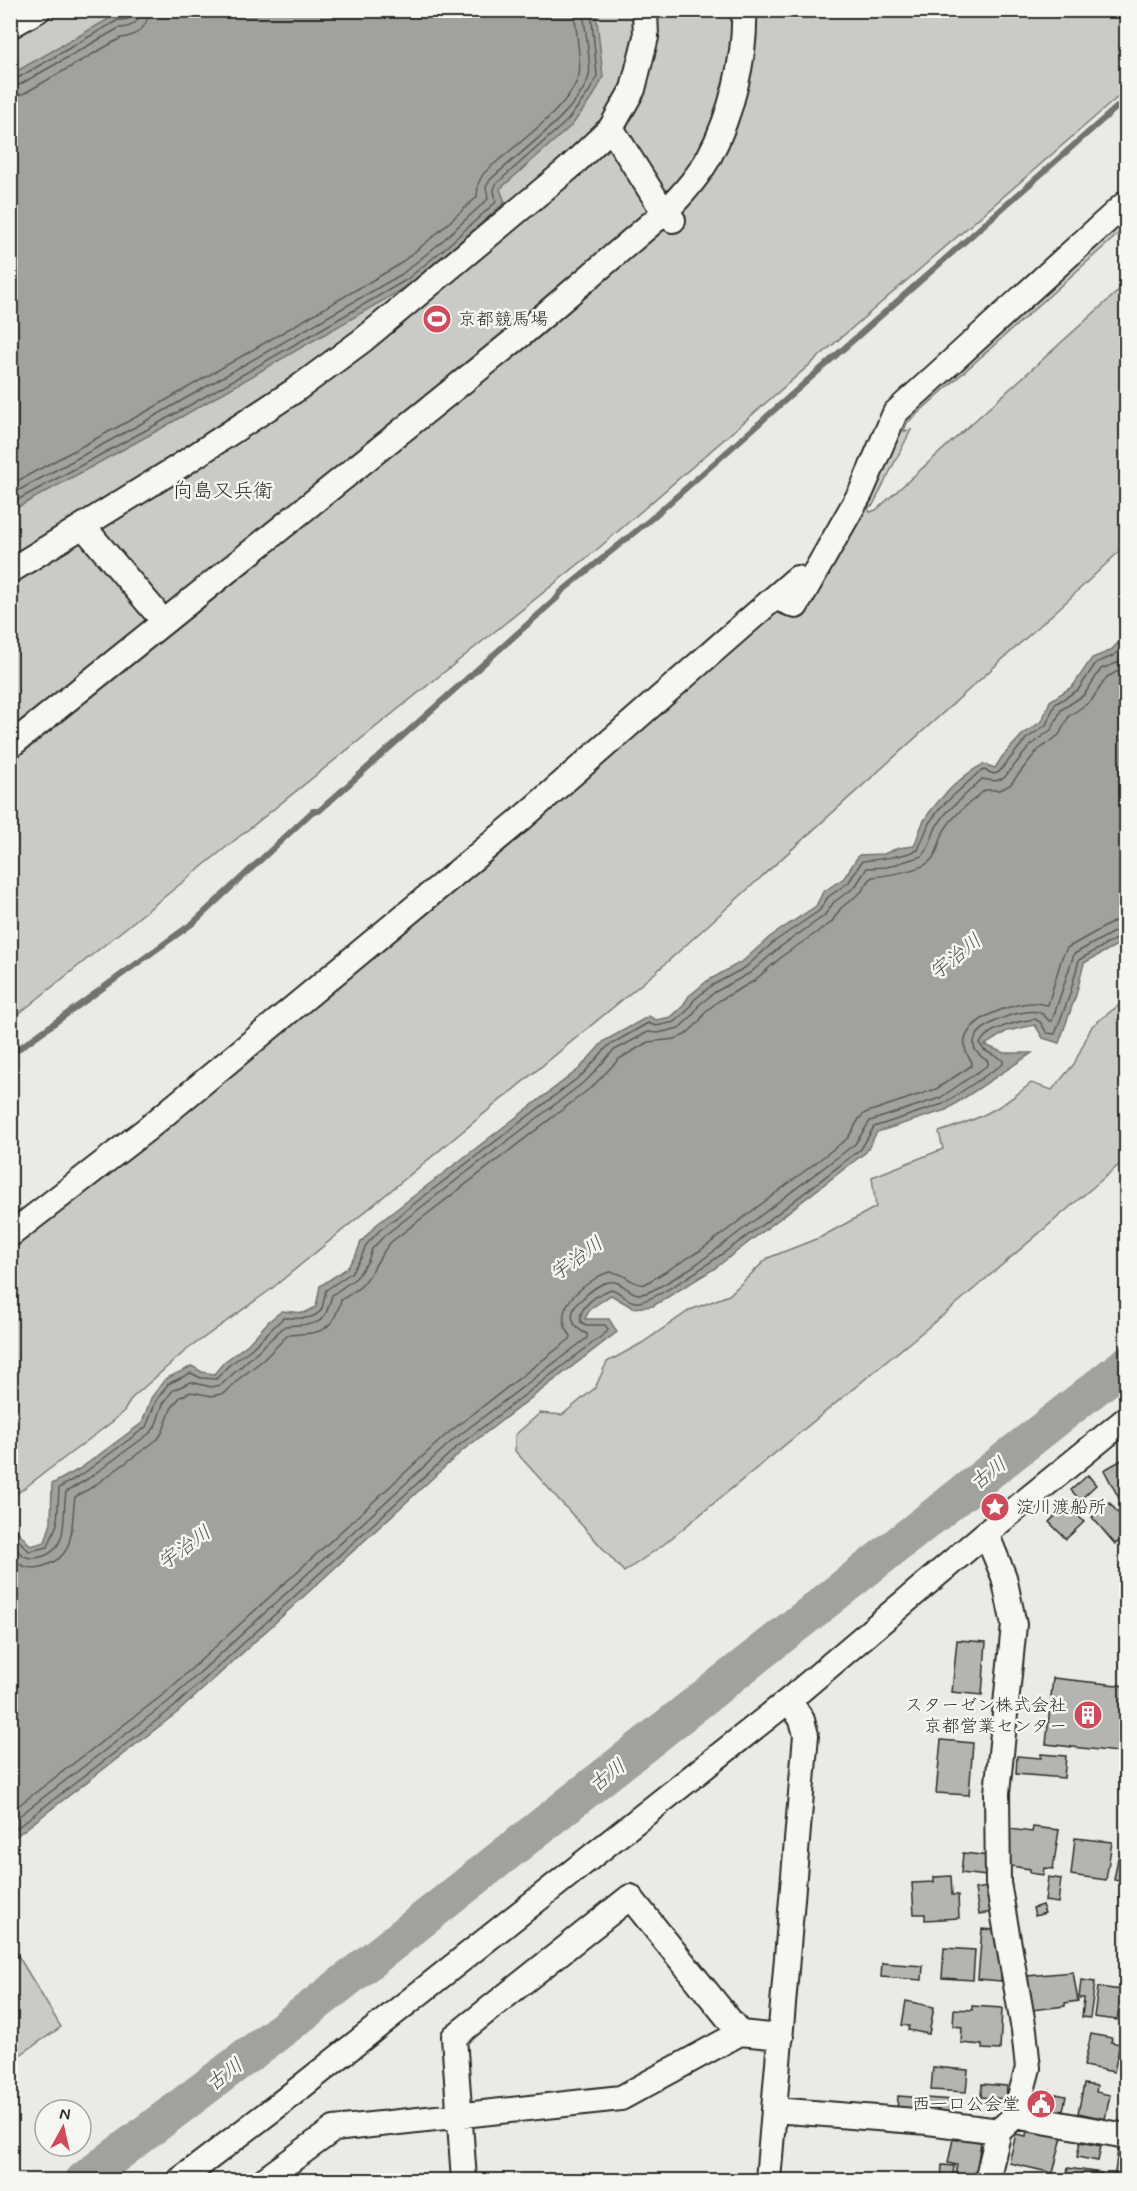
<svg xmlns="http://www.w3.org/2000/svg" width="1137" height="2191" viewBox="0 0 1137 2191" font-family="Mynerve,'Klee One',sans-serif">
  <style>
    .green { fill: #cacac7; stroke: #7a7a79; stroke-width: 1.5 }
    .water { fill: #a1a19e; stroke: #727270; stroke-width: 1.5 }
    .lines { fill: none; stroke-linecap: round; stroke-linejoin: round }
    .shore { stroke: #5a5a59; stroke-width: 1.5 }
    .stream { stroke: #727270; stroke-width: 6 }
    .river { stroke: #a1a19e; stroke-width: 36 }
    .building { fill: #b4b4b1; stroke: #2b2b2b; stroke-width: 1.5 }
    .minor-casing { stroke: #2b2b2b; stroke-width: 28 }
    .minor { stroke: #f6f6f2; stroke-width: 24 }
    .labels { text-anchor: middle; stroke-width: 5; stroke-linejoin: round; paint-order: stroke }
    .poi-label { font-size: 18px; fill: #2b2b2b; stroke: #f6f6f2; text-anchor: start }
    .neighbourhood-label { font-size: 20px; fill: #2b2b2b; stroke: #f6f6f2 }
    .water-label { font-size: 20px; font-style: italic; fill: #545453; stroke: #f6f6f2 }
  </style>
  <rect width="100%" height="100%" fill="#eaeae6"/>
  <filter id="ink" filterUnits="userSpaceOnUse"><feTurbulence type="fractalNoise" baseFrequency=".0167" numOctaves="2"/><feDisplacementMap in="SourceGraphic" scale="12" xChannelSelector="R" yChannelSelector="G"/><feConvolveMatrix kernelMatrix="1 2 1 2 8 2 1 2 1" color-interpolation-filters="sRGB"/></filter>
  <g filter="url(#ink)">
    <path class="green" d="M10,11H1126V90L600,547L11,1020Z
      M1126,203V227L907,423L904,431L911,430L873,505L868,508L870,512L876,510L1126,284V545L1067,601L656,972L270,1290L184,1352L132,1398L124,1411L112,1422L11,1498V1235L797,578L796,606L895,413Z
      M1126,994V1159L954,1306L663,1545L624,1572L515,1451V1435L540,1413L562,1415L595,1388L607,1362L642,1343L690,1310L729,1295L768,1258L821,1237L876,1207L872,1177L943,1149L939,1132C978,1119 1000,1110 1031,1083L1052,1090L1074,1064L1092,1026L1119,1005Z
      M11,1944L61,2027L11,2061H10Z"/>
    <path class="water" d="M596,10L603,77L594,95L572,125L500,189L505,202L448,253L410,285L162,428L11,511L10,75L119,13L123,15L130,11Z
      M1126,635V940L1084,963L1076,995L1059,1043L1043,1038L1035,1025L1007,1031L985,1045L1004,1053H1032L946,1110L877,1132L866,1152L714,1269L653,1306L633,1308L611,1295L590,1309L585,1319H609L617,1332L462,1451L178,1712L11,1840V1524L31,1546L45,1542L51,1523L52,1484L81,1468L142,1423L151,1398L165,1379L192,1366L202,1372L214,1374L224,1362L248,1344L269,1321L282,1311L304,1313L316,1307L320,1286L346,1269L356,1255L361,1242L376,1225L579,1069L604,1041L649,1016L656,1020L671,1017L682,1007L689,996L707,981L743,961L771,936L816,906L823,892L844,878L859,855L884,854L898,848L914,846C918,837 920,827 925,819C937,800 964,773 984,764L995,768L1002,757L1022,735L1042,721L1050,701L1073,686L1092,658L1110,651Z"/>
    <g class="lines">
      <path class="shore" d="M10,79H16L118,20C125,20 132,20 132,10
        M10,87L19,85L119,28C131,28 139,23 140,10
        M10,96L23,94L121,38C137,36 148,27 149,10
        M10,485L151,409L397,266L434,236L477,197L478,184L483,174C510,148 569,110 579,75C582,65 575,24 574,10
        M10,495L155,416L402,274L440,243L488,199L486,187L490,180C515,156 581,109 589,76C592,64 584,25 583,10
        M10,504L159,423L406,280L444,249L496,202L494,190L496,184L567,121L589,92L597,76L591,10
        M10,1531L29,1551L48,1547L57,1524L59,1488L84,1473L146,1427L156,1401L168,1384L191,1373L201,1378L216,1379L228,1366L251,1349L283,1318C295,1317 313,1322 321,1310C324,1305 324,1296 326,1290L351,1273L361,1258L366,1245L380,1230L583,1074L608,1046L648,1023L656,1026L675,1022L687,1011L694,1000L711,986L746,967L775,941L819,911L828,897L849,882L862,861C881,859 900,857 918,850L929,823L941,807L978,773L984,770L994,774L999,772L1026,739L1046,725L1055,704L1078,690L1096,663L1113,656L1126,643
        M10,1542C20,1554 25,1561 41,1557C70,1550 62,1514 66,1492L89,1478L150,1433L155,1427L163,1404L173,1390L191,1382L211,1387L221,1385L285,1326C316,1323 324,1329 332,1295L356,1278L368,1261L372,1249L385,1235L588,1079L613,1051L648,1032L658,1033L679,1028L692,1016L699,1005L715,992L750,973L780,947L824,916L834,902L855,887L867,868L887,867L922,856L927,850L936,827L947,812L982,779L995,781L1004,778L1031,745L1052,729L1061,710L1084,695L1101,669L1117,663L1126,654
        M10,1557C19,1566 28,1570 40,1567C78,1558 70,1528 75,1497L94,1486L158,1439L163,1431L171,1409L180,1397L191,1392L212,1396L225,1393L240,1378L263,1360L288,1335C319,1333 332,1334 341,1300C349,1295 358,1290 364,1283C375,1269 380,1254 391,1242L593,1086L619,1059L648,1042L675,1039L685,1035L699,1022L706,1011L720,1000L754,981L785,954L831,923L841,908L861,892L872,877C884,876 921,870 929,862C939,854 939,839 945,829C955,813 971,802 985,790H1000L1010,785L1037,751L1059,735L1069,716L1091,701L1107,677L1126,667
        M10,1812L164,1694L447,1434L570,1339L571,1336C553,1314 571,1295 590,1282C596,1278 602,1273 611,1272C625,1272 632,1286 645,1284L701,1250L848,1138L859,1119L865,1113L936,1089L971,1066L972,1062C943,1026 1007,1003 1034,1003C1039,1003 1044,1005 1048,1005L1062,957L1067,948L1115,921L1126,918
        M10,1823L169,1701L453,1440L587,1338V1334C570,1327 567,1311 582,1299C588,1293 600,1283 609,1282C625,1279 630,1302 651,1291C692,1271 727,1241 764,1213C794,1189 825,1167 855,1144L870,1121L940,1098L988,1065V1061C943,1036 1017,1007 1038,1012C1043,1013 1046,1017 1049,1021H1052L1074,954L1119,929L1126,927
        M10,1833L174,1707L458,1446L607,1332L608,1329L605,1325H586L581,1322C577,1306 599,1294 611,1289C620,1291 626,1301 635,1302C663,1307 829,1173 861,1149L874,1127L943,1104L1003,1064V1060L984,1050L980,1044C986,1028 1020,1021 1035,1019L1040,1022L1047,1033L1055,1034L1070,994L1079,960L1121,936L1126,935"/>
      <path class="stream" d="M10,1055L193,923L313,811H319L557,598L561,592L651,519L1126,99"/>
      <path class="river" d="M83,2180L316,2004L1126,1364"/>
    </g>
    <path class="building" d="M1125,1458L1126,1499L1121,1502L1104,1470Z
      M1088,1475L1096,1485L1080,1500L1071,1490Z
      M1110,1503L1126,1523V1537L1115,1544L1092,1517Z
      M1067,1504L1084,1522L1066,1539L1049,1522Z
      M957,1640L986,1642L982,1695L952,1692Z
      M1053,1678L1126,1686V1753L1046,1744Z
      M941,1740L973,1743L969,1795L936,1793Z
      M1041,1754L1066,1756L1064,1778L1016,1774L1017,1756L1041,1758Z
      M1033,1827L1059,1830L1053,1869L1044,1868L1043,1875L1030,1873V1869L1005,1865L1010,1829L1032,1832Z
      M1075,1838L1112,1842L1106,1880L1071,1875Z
      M963,1853L990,1856L987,1876L961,1873Z
      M1118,1858L1126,1859V1886H1124L1125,1882L1114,1880Z
      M951,1876L952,1895H958L959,1918L925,1920V1914H914L912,1883L934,1882V1877Z
      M1048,1877L1061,1879L1058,1903L1045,1901Z
      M988,1887L992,1912L979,1914L975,1889Z
      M1042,1905L1045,1913L1035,1916L1033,1908Z
      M982,1929L996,1930L999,1935L998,1954H1003L1001,1981L978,1979Z
      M944,1948L975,1950L973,1980L942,1978Z
      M882,1963L923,1966L922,1980L881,1977Z
      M1073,1972L1078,2001L1065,2003V2006L1032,2010L1027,1976Z
      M1081,1980L1095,1982L1090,2018L1082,2017L1084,1998H1079Z
      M1098,1987L1122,1990L1117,2020L1094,2017Z
      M906,2001L934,2007L929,2034L908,2030L909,2026L902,2025Z
      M972,2006L1002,2008L1000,2050L982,2049V2045L961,2043L962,2027L953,2026L954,2009L972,2010Z
      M1091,2034L1112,2038L1111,2042L1120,2044L1114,2072L1084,2066Z
      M933,2067L968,2070L966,2092L931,2090Z
      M982,2084L1007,2086L1006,2099L981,2097Z
      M1084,2084L1097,2086L1096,2092L1110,2095L1105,2119L1078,2113Z
      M1033,2094L1052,2097L1049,2113L1031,2110Z
      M1056,2094L1066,2096L1063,2111L1054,2110Z
      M898,2096L953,2100L952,2117L897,2113Z
      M1027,2129L1062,2137L1053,2173L1009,2163L1016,2134L1026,2136Z
      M959,2135L971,2137L970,2140L981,2142L975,2180H954L957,2165L948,2163L953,2139L958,2140Z
      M1080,2142L1101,2146L1098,2161L1077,2157Z
      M1118,2149L1126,2150V2180H1114Z
      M942,2165L954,2166L952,2180H941Z
      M1068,2168L1101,2173L1100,2180H1066Z"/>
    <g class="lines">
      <g class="minor-casing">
        <path id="minor" d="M10,26L38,10
          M611,128L657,201L673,220
          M83,526L154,610
          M10,571L175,469L294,391L363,340L568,169L611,128L633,89L646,37L645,10
          M10,746L527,330L666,211C682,195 698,177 709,157C731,116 746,57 744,10
          M10,1235L147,1129L520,820L797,578L784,601L796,606L861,492L895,413L1126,203
          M740,2033L781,2037
          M774,2110L928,2122L999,2131L1015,2116L1028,2068L1024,2030L998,1883L997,1793L1014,1625L1004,1577L986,1533
          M1015,2116L1126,2136
          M180,2180L277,2106L789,1700L986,1533L1126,1419
          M264,2180L334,2129L621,2098L740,2033L630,1897L454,2037L464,2180
          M768,2180L806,1735L802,1720L789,1700
          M987,2180L999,2131"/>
      </g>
      <use href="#minor" class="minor"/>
    </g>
  </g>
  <defs>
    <g id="stadium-disc" transform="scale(1.5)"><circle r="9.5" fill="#d1495b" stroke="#f6f6f2"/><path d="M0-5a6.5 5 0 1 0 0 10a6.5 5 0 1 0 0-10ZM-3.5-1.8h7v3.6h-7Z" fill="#fff"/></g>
    <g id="sight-disc" transform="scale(1.5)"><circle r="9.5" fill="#d1495b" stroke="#f6f6f2"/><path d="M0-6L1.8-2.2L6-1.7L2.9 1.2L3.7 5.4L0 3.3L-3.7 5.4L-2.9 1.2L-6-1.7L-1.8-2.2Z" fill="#fff"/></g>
    <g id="building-disc" transform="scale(1.5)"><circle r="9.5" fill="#d1495b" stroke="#f6f6f2"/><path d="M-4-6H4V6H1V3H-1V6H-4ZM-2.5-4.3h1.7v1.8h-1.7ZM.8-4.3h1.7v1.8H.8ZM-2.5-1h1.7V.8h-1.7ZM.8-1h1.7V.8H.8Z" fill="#fff"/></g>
    <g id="civic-disc" transform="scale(1.5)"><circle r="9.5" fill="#d1495b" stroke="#f6f6f2"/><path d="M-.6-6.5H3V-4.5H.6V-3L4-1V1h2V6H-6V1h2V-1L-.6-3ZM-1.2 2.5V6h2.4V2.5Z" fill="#fff"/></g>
  </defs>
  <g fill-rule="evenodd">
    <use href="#stadium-disc" x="437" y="319"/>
    <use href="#sight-disc" x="995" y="1507"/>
    <use href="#building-disc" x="1088" y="1715"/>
    <use href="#civic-disc" x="1041" y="2104"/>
  </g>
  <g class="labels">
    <g class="poi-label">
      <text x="458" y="325">京都競馬場</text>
      <text x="1016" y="1513">淀川渡船所</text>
      <text x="1067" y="1711" text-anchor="end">スターゼン株式会社<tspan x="1067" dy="21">京都営業センター</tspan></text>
      <text x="1020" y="2110" text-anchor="end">西一口公会堂</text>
    </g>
    <g class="neighbourhood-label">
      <text x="223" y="497">向島又兵衛</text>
    </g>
    <g class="water-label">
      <text transform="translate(955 956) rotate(-39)" y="7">宇治川</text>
      <text transform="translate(576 1258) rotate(-36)" y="7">宇治川</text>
      <text transform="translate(988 1473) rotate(-38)" y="7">古川</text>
      <text transform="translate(184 1547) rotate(-36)" y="7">宇治川</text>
      <text transform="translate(607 1775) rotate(-38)" y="7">古川</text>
      <text transform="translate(224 2074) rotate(-37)" y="7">古川</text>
    </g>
  </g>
  <rect width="1137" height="2191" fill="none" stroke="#f6f6f2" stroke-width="36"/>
  <rect x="18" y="18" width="1101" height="2155" fill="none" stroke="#2b2b2b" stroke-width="2" filter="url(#ink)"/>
  <g transform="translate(63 2128) rotate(8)"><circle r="28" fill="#f6f6f2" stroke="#a5a5a2" stroke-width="1.5"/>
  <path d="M0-4.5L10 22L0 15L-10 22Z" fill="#d1495b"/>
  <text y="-9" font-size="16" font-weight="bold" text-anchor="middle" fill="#2b2b2b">N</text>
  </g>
</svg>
